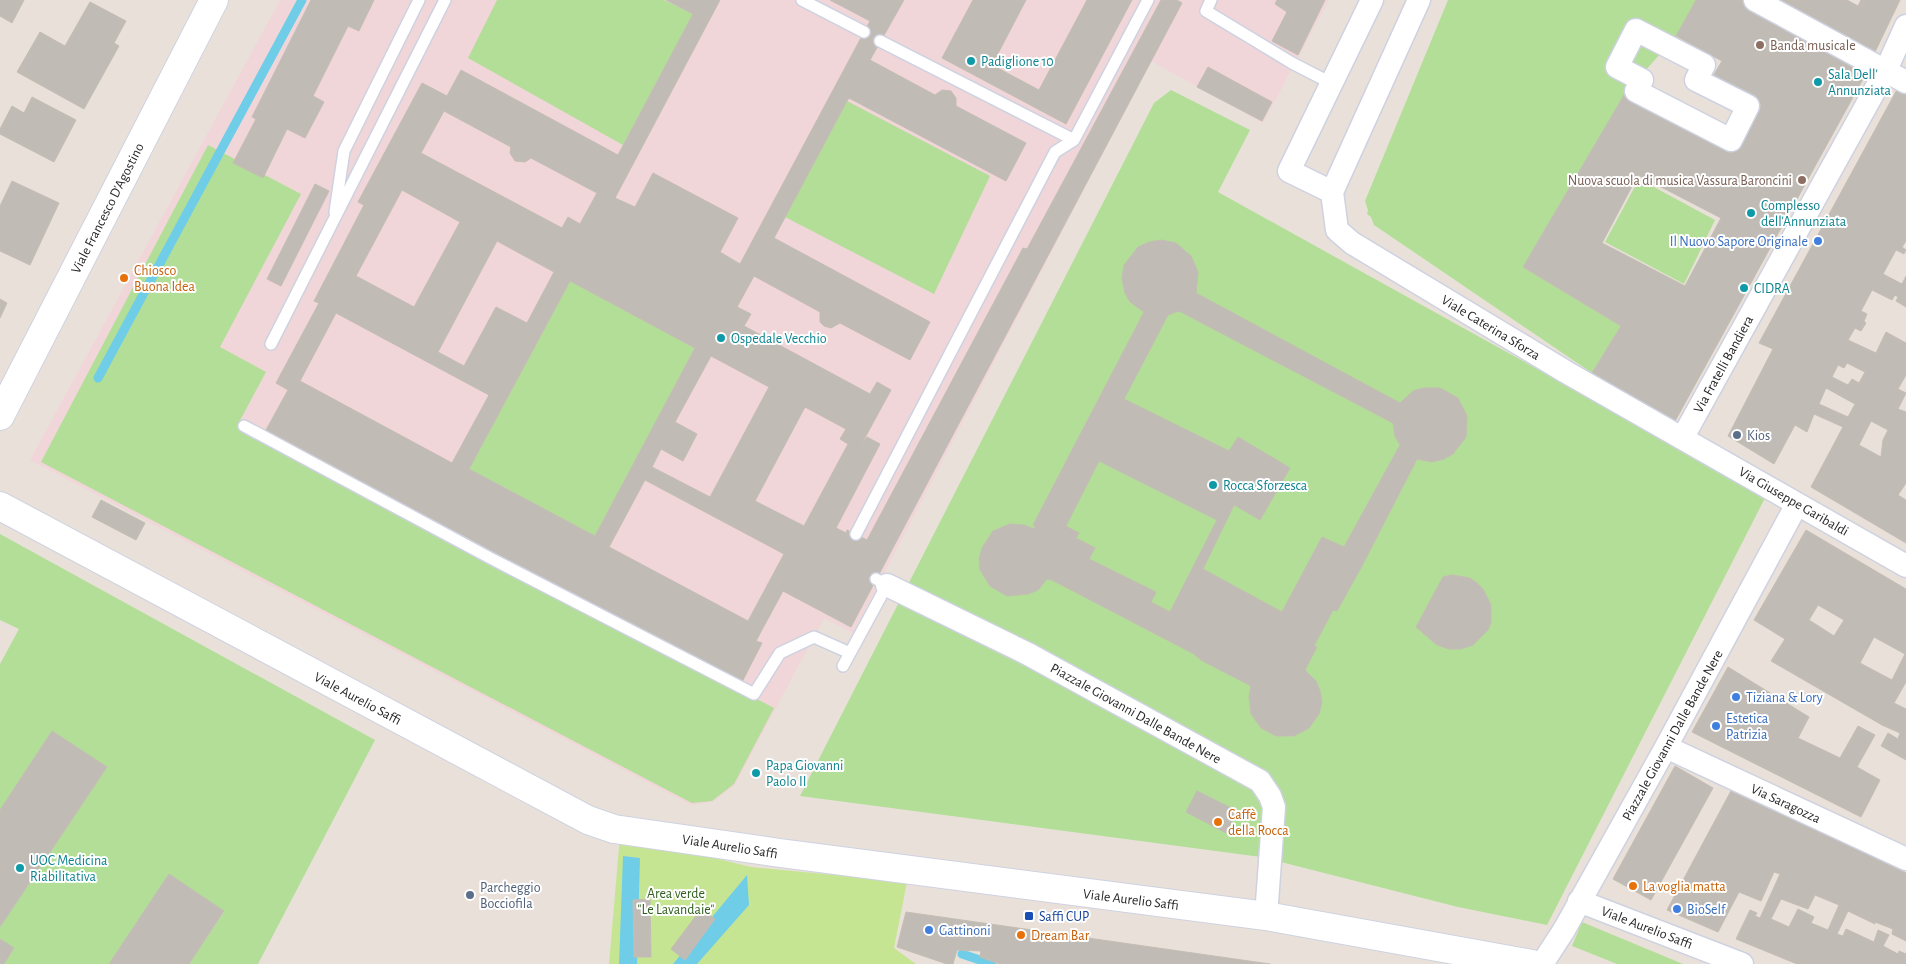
<svg xmlns="http://www.w3.org/2000/svg" width="1906" height="964" viewBox="0 0 1906 964" font-family="'Alegreya Sans',sans-serif">
  <style>
    .medical { fill: #f0d6d8 }
    .green { fill: #b2de97 }
    .pitch { fill: #c6e593 }
    .water { fill: #6fcde8 }
    .lines { fill: none; stroke-linecap: round; stroke-linejoin: round }
    .stream { stroke: #6fcde8; stroke-width: 9 }
    .building { fill: #c1bbb6; stroke: #c4bdb3; fill-rule: evenodd }
    .lane-casing { stroke: #ced2e0; stroke-width: 14 }
    .street-casing { stroke: #ced2e0; stroke-width: 25 }
    .secondary-casing { stroke: #ced2e0; stroke-width: 30 }
    .lane { stroke: #fff; stroke-width: 11 }
    .street { stroke: #fff; stroke-width: 22 }
    .secondary { stroke: #fff; stroke-width: 28 }
    .education-dot { fill: #8d6e63; stroke: #fff; stroke-width: 2 }
    .culture-dot { fill: #0f9aa8; stroke: #fff; stroke-width: 2 }
    .shop-dot { fill: #3f7fe0; stroke: #fff; stroke-width: 2 }
    .food-dot { fill: #e8710a; stroke: #fff; stroke-width: 2 }
    .service-dot { fill: #5c6f8a; stroke: #fff; stroke-width: 2 }
    .transit-dot { fill: #1a4fb4; stroke: #fff; stroke-width: 2 }
    .labels { text-anchor: middle; stroke-width: 4; stroke-linejoin: round; paint-order: stroke }
    .education-label { font-size: 14px; fill: #785e54; stroke: #fff; text-anchor: start }
    .culture-label { font-size: 14px; fill: #0d838f; stroke: #fff; text-anchor: start }
    .street-label { font-size: 14px; fill: #272727; stroke: #fff }
    .shop-label { font-size: 14px; fill: #366cbe; stroke: #fff; text-anchor: start }
    .food-label { font-size: 14px; fill: #c56008; stroke: #fff; text-anchor: start }
    .service-label { font-size: 14px; fill: #4e5e75; stroke: #fff; text-anchor: start }
    .park-label { font-size: 14px; fill: #2d5f1c; stroke: #fff }
    .transit-label { font-size: 14px; fill: #164399; stroke: #fff; text-anchor: start }
  </style>
  <rect width="100%" height="100%" fill="#e9e1d9"/>
  <path class="medical" d="M280,0H1329L1263,123L1151,61L853,633L824,618L735,785L713,802L691,805L30,460Z"/>
  <path class="green" d="M497,0H664L693,14L623,145L468,58Z
    M1448,0H1696L1672,44L1670,43L1627,91L1523,267L1621,326L1592,373L1374,225L1371,217L1367,214L1368,210L1365,201Z
    M1171,90L1250,130L1218,192L1766,496L1547,925L1458,907L1261,857L800,796L1154,103Z
    M847,101L990,176L934,294L785,217Z
    M208,145L301,194L220,347L266,372L237,426L774,708L734,784L712,801L692,803L41,462Z
    M1639,179L1715,220L1684,284L1605,242Z
    M570,281L695,348L595,536L469,469Z
    M0,534L375,740L258,964H189L224,912L169,875L109,964H4L14,949L0,939V927L107,767L52,732L0,810V664L19,629L0,620Z
    M1582,922L1683,964H1617L1572,946Z"/>
  <path class="pitch" d="M620,835L751,867L907,882L894,948L916,964H609Z"/>
  <path class="water" d="M623,856L640,858L637,964H619Z
    M747,875L749,905L697,964H673Z"/>
  <g class="lines">
    <path class="stream" d="M98,378L302,0
      M962,954L992,964"/>
  </g>
  <path class="building" d="M0,0H24L12,23L0,16Z
    M311,0H374L359,31L348,26L313,96L324,102L305,138L287,129L263,178L233,163L256,119L252,117Z
    M666,0H720L615,198L635,207L653,173L738,218L720,252L740,264L870,21L830,0H904L870,60L935,95L942,90L951,91L956,98V106L1026,143L1006,181L849,98L847,101L774,238L930,322L910,360L840,323L831,328L824,326L820,322V312L754,276L737,307L751,314L744,326L870,394L877,382L891,390L861,445L867,437L880,444L836,528L846,533L847,530L867,540L1023,248L1027,249L1161,0H1177L1182,3L851,627L783,591L756,641L762,643L741,684L420,518L422,514L266,430L288,390L276,383L319,303L314,301L364,205L358,202L422,83L447,96L461,70L618,155L693,14ZM444,111L511,147L510,153L515,161L525,162L531,158L597,193L580,224L568,217L562,228L421,153ZM402,190L460,222L414,307L356,276ZM497,241L554,272L527,323L496,307L464,366L438,352ZM570,281L695,348L595,536L469,469ZM336,313L489,395L452,463L300,381ZM711,356L769,387L710,497L652,467L661,449L683,461L697,434L675,422ZM805,407L846,429L840,439L848,444L804,526L755,501ZM645,480L784,554L748,621L609,547Z
    M973,0H1026L992,65L1039,90L1087,0H1132L1066,124L942,58Z
    M1277,0H1325L1298,55L1272,41L1287,12L1275,4Z
    M1696,0H1743L1869,68L1674,423L1592,373L1621,326L1523,267L1627,90L1734,151L1760,103L1712,78L1722,61L1676,36ZM1638,175L1721,218L1685,286L1602,243Z
    M1773,0H1847L1858,6L1861,0H1900L1874,54Z
    M90,2L126,21L114,43L119,46L84,109L17,72L40,32L65,46Z
    M1208,67L1272,102L1262,121L1197,87Z
    M1900,84L1906,88V241L1902,247L1906,250L1904,254L1896,250L1883,274L1902,284L1906,276V307L1896,301L1898,297L1895,295L1892,300L1872,290L1861,311L1867,314L1864,321L1866,323L1861,331L1855,328L1848,340L1876,353L1886,332L1906,343V375L1898,389L1906,393L1898,409L1906,412V483L1898,495L1906,500V543L1811,487L1843,427L1814,414L1807,432L1795,425L1774,464L1728,436L1773,349L1759,343ZM1847,363L1865,372L1859,383L1852,379L1848,385L1832,377L1838,365L1844,368ZM1826,388L1855,404L1848,417L1819,404ZM1871,421L1888,430L1883,440L1881,457L1859,445Z
    M32,97L76,120L54,162L0,134V129L12,106L24,113Z
    M12,181L59,203L30,265L0,251V206Z
    M315,184L329,191L281,286L267,279Z
    M1161,240L1176,243L1191,256L1198,272L1196,293L1400,403L1413,391L1423,388H1440L1458,398L1467,416L1466,437L1453,454L1444,459L1432,462L1417,459L1363,564L1337,611L1333,610L1314,646L1317,647L1305,670L1316,681L1320,691L1322,702L1319,714L1309,728L1294,736H1276L1261,728L1251,714L1249,697L1251,686L1201,660L1194,654L1052,580L1047,579L1038,590L1028,594L1007,596L990,586L980,570L979,559L982,548L993,531L1010,524L1024,525L1034,529L1035,526L1033,525L1144,312L1130,302L1125,293L1122,279L1124,265L1138,247L1149,242ZM1179,311L1393,423L1395,436L1400,445L1344,547L1322,537L1282,612L1203,569L1234,505L1260,520L1290,468L1238,437L1229,451L1124,399L1168,315ZM1099,461L1217,520L1170,612L1151,602L1156,592L1089,559L1095,548L1076,538L1079,533L1066,526Z
    M0,299L7,303L0,318Z
    M101,500L145,523L136,540L92,517Z
    M1806,530L1906,589V682L1894,703L1906,709V760L1881,746L1888,733L1898,739L1900,733L1882,725L1771,661L1785,639L1754,620ZM1818,605L1844,620L1834,636L1809,620ZM1874,637L1905,654L1892,680L1860,663Z
    M1452,575L1470,578L1477,583L1483,589L1491,605V622L1488,630L1473,645L1461,649H1449L1437,645L1416,627L1443,577Z
    M1728,667L1809,717L1798,738L1840,758L1858,726L1875,735L1857,767L1880,780L1861,817L1692,732Z
    M52,731L107,767L0,927V810Z
    M1675,766L1713,788L1651,900L1613,879Z
    M1732,789L1906,873V941L1892,934L1893,929L1875,922V924L1848,911L1837,934L1843,936L1846,929L1874,942L1878,930L1889,935L1883,946L1898,954L1899,951L1906,954V964H1797L1736,939L1750,910L1757,913L1755,916L1760,918L1780,874L1774,872L1761,901L1739,892L1718,932L1667,910ZM1815,895L1839,905L1828,930L1811,923L1814,917L1798,909L1789,927L1771,919L1781,899L1808,909Z
    M1197,791L1237,811L1226,833L1186,812Z
    M169,874L224,911L189,964H109Z
    M650,899L651,957H634L633,900Z
    M701,909L715,919L685,960L671,949Z
    M906,912L1270,964H1000L980,957L981,951L957,950L953,964H947L897,947Z
    M0,939L14,948L4,964H0Z"/>
  <g class="lines">
    <g class="lane-casing">
      <path id="lane" d="M802,0L864,32
        M1211,0L1206,11L1292,63L1331,83
        M880,41L1074,140
        M335,212L344,151L419,0
        M271,344L445,0
        M244,426L492,559L754,694L780,653L814,637L850,653
        M856,534L1055,152L1074,140L1148,0
        M843,666L887,585L876,579"/>
    </g>
    <g class="street-casing">
      <path id="street" d="M1372,0L1289,171L1332,192L1337,230L1352,243L1566,372L1906,566
        M1755,0L1906,82
        M1636,30L1704,65L1696,80L1748,106L1731,140L1636,91L1642,80L1617,67Z
        M1332,192L1419,0
        M1683,437L1886,70L1906,26
        M887,585L1028,654L1260,781L1270,796L1274,807L1266,916
        M1666,747L1906,859
        M1579,901L1742,964
        M1542,964L1564,930L1666,747L1797,504"/>
    </g>
    <g class="secondary-casing">
      <path id="secondary" d="M0,416L214,0
        M0,506L588,820L614,829L780,853L1266,916L1532,964"/>
    </g>
    <use href="#lane" class="lane"/>
    <use href="#street" class="street"/>
    <use href="#secondary" class="secondary"/>
  </g>
  <g class="education-dot">
    <circle cx="1760" cy="45" r="5"/>
    <circle cx="1802" cy="180" r="5"/>
  </g>
  <g class="culture-dot">
    <circle cx="971" cy="61" r="5"/>
    <circle cx="1818" cy="82" r="5"/>
    <circle cx="1751" cy="213" r="5"/>
    <circle cx="1744" cy="288" r="5"/>
    <circle cx="721" cy="338" r="5"/>
    <circle cx="1213" cy="485" r="5"/>
    <circle cx="756" cy="773" r="5"/>
    <circle cx="20" cy="868" r="5"/>
  </g>
  <g class="shop-dot">
    <circle cx="1818" cy="241" r="5"/>
    <circle cx="1736" cy="697" r="5"/>
    <circle cx="1716" cy="726" r="5"/>
    <circle cx="1677" cy="909" r="5"/>
    <circle cx="929" cy="930" r="5"/>
  </g>
  <g class="food-dot">
    <circle cx="124" cy="278" r="5"/>
    <circle cx="1218" cy="822" r="5"/>
    <circle cx="1633" cy="886" r="5"/>
    <circle cx="1021" cy="935" r="5"/>
  </g>
  <g class="service-dot">
    <circle cx="1737" cy="435" r="5"/>
    <circle cx="470" cy="895" r="5"/>
  </g>
  <rect class="transit-dot" x="1024" y="911" width="10" height="10" rx="2.5"/>
  <g class="labels">
    <g class="education-label">
      <text x="1770" y="50">Banda musicale</text>
      <text x="1792" y="185" text-anchor="end">Nuova scuola di musica Vassura Baroncini</text>
    </g>
    <g class="culture-label">
      <text x="981" y="66">Padiglione 10</text>
      <text x="1828" y="79">Sala Dell'<tspan x="1828" dy="16">Annunziata</tspan></text>
      <text x="1761" y="210">Complesso<tspan x="1761" dy="16">dell'Annunziata</tspan></text>
      <text x="1754" y="293">CIDRA</text>
      <text x="731" y="343">Ospedale Vecchio</text>
      <text x="1223" y="490">Rocca Sforzesca</text>
      <text x="766" y="770">Papa Giovanni<tspan x="766" dy="16">Paolo II</tspan></text>
      <text x="30" y="865">UOC Medicina<tspan x="30" dy="16">Riabilitativa</tspan></text>
    </g>
    <g class="street-label">
      <text transform="translate(107 208) rotate(-63)" y="5">Viale Francesco D'Agostino</text>
      <text transform="translate(1491 327) rotate(31)" y="5">Viale Caterina Sforza</text>
      <text transform="translate(1723 364) rotate(-61)" y="5">Via Fratelli Bandiera</text>
      <text transform="translate(1794 501) rotate(30)" y="5">Via Giuseppe Garibaldi</text>
      <text transform="translate(358 698) rotate(28)" y="5">Viale Aurelio Saffi</text>
      <text transform="translate(1136 713) rotate(29)" y="5">Piazzale Giovanni Dalle Bande Nere</text>
      <text transform="translate(1672 735) rotate(-61)" y="5">Piazzale Giovanni Dalle Bande Nere</text>
      <text transform="translate(1786 803) rotate(25)" y="5">Via Saragozza</text>
      <text transform="translate(730 846) rotate(9)" y="5">Viale Aurelio Saffi</text>
      <text transform="translate(1131 899) rotate(7)" y="5">Viale Aurelio Saffi</text>
      <text transform="translate(1647 927) rotate(21)" y="5">Viale Aurelio Saffi</text>
    </g>
    <g class="shop-label">
      <text x="1808" y="246" text-anchor="end">Il Nuovo Sapore Originale</text>
      <text x="1746" y="702">Tiziana &amp; Lory</text>
      <text x="1726" y="723">Estetica<tspan x="1726" dy="16">Patrizia</tspan></text>
      <text x="1687" y="914">BioSelf</text>
      <text x="939" y="935">Gattinoni</text>
    </g>
    <g class="food-label">
      <text x="134" y="275">Chiosco<tspan x="134" dy="16">Buona Idea</tspan></text>
      <text x="1228" y="819">Caffè<tspan x="1228" dy="16">della Rocca</tspan></text>
      <text x="1643" y="891">La voglia matta</text>
      <text x="1031" y="940">Dream Bar</text>
    </g>
    <g class="service-label">
      <text x="1747" y="440">Kios</text>
      <text x="480" y="892">Parcheggio<tspan x="480" dy="16">Bocciofila</tspan></text>
    </g>
    <g class="park-label">
      <text x="676" y="898">Area verde<tspan x="676" dy="16">"Le Lavandaie"</tspan></text>
    </g>
    <g class="transit-label">
      <text x="1039" y="921">Saffi CUP</text>
    </g>
  </g>
</svg>
